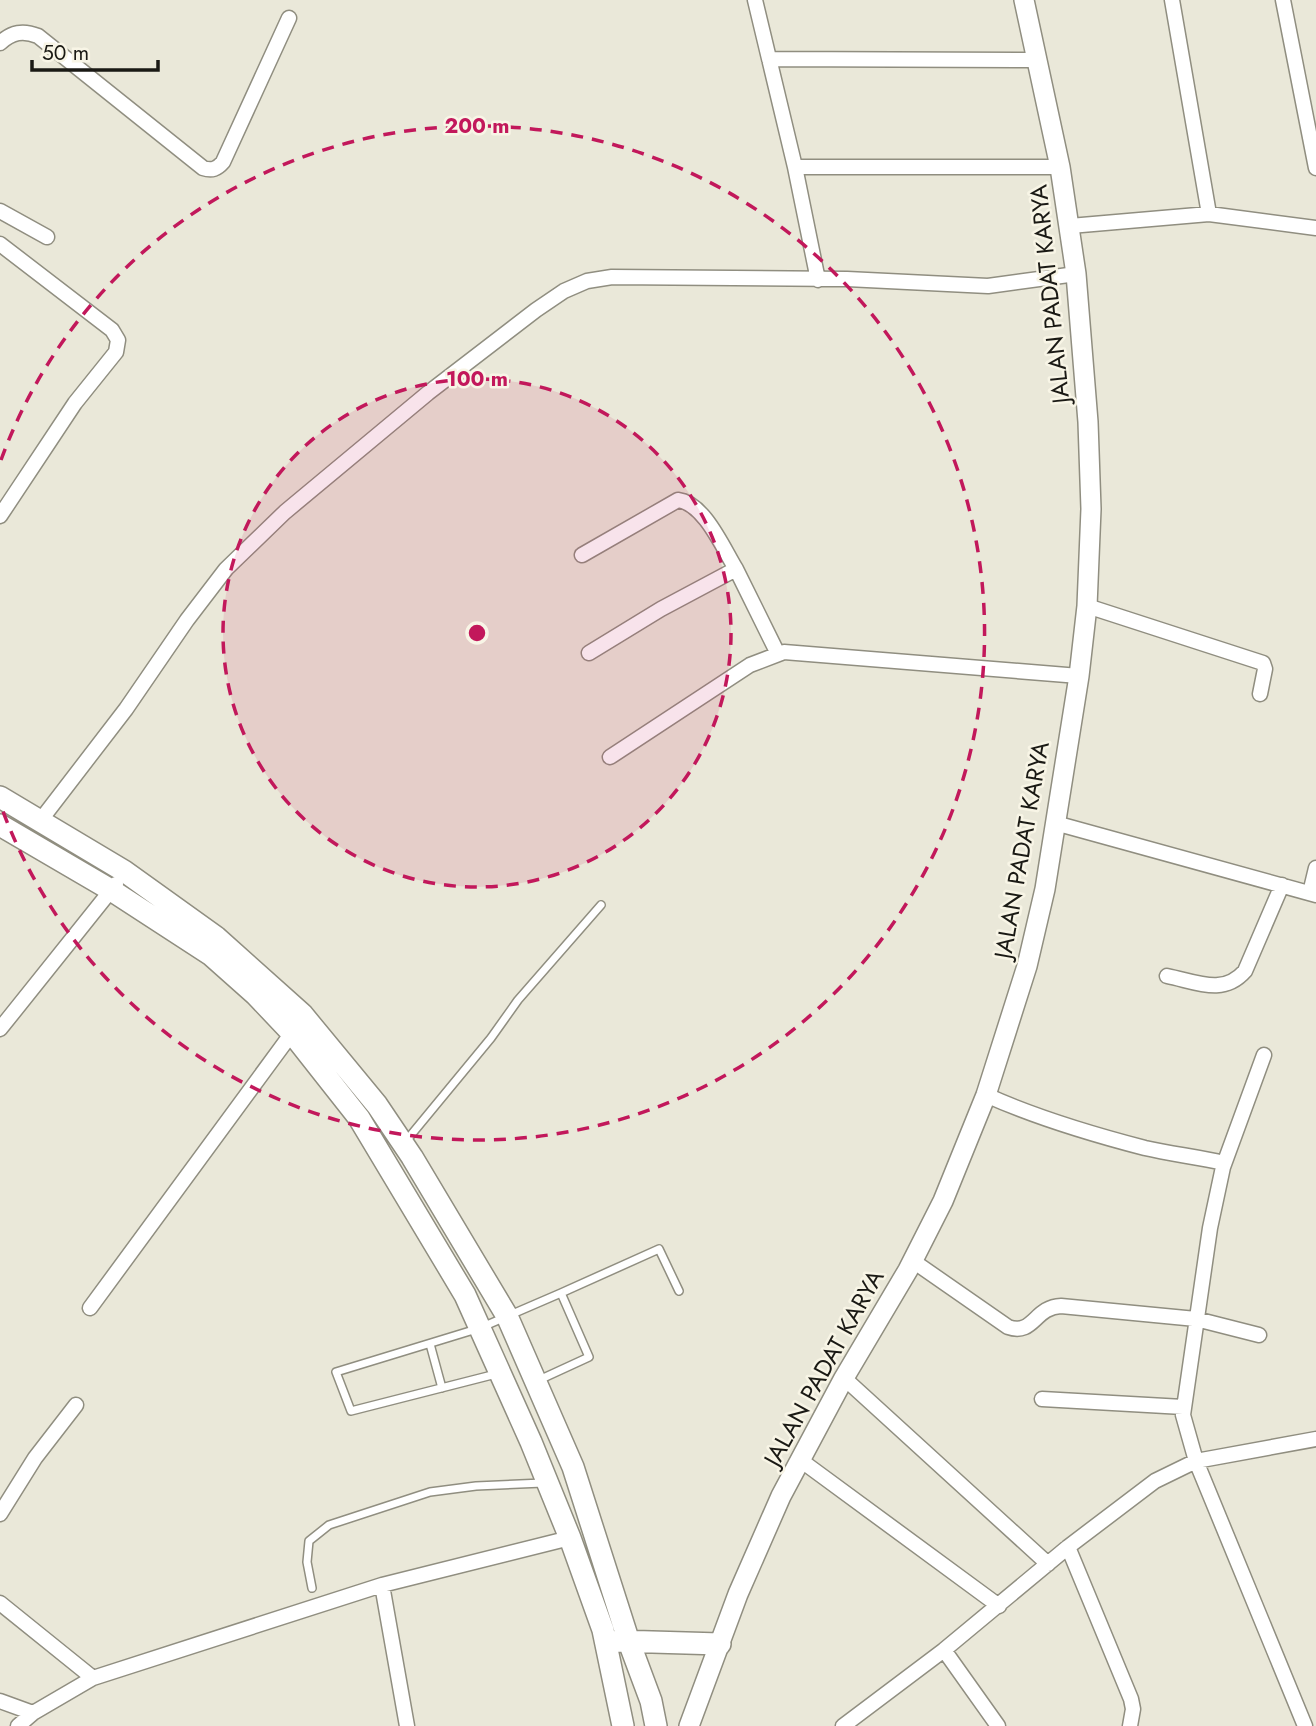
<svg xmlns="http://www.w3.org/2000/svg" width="1316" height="1726" viewBox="0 0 1316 1726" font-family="Jost,sans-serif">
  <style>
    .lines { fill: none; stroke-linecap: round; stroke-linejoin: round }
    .lane-casing { stroke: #908e80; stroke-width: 10 }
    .street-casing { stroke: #908e80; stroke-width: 17 }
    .secondary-casing { stroke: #908e80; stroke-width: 22 }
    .primary-casing { stroke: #908e80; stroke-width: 24 }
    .lane { stroke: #fff; stroke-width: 7 }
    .street { stroke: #fff; stroke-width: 14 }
    .secondary { stroke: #fff; stroke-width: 19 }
    .primary { stroke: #fff; stroke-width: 21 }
    .ring { fill: none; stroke: #c2185b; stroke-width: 3.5; stroke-dasharray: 12 9 }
    .labels { text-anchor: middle; stroke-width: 5; stroke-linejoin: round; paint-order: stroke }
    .street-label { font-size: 24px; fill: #1a1914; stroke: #f8f5e6 }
    .centre { fill: #c2185b; stroke: #f8f5e6; stroke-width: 3.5 }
    .ring-label { font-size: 21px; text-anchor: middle; font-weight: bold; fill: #c2185b; stroke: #f8f5e6; stroke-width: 5; stroke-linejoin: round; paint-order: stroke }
  </style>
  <rect width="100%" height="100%" fill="#eae8d9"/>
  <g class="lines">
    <g class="lane-casing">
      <path id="lane" d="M406,1141L491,1038L518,1000L601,905
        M561,1293L659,1249L679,1291
        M430,1344L442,1388
        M496,1374L351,1411L336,1372L480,1328L561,1293L589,1357L539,1380
        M312,1588L307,1562L309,1541L329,1525L430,1492L476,1486L543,1483"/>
    </g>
    <g class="street-casing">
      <path id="street" d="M755,0L795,167L818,280
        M1172,0L1209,214
        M1283,0L1316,168
        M0,43C12,32 23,30 38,36L203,168C212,171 217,169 223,162L289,18
        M769,59L1038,60
        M795,167H1060
        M0,211L47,237
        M1070,226L1209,214L1316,228
        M0,244L112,330L118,340L116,352L75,403L0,516
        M582,555L678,500C704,503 723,548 736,569
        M1087,606L1263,663L1265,669L1260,694
        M589,653L661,609L736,569L778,654
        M610,757L750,665L784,652L1079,676
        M40,821L126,709L187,620L226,569L285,512L428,393L536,310L564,291L587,281L612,277L847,279L988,286L1076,274
        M1055,823L1316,895
        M1310,893L1316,868
        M1167,976C1197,982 1223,996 1245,971L1282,885
        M0,1029L116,884
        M1264,1055L1223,1167L1210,1228L1183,1415L1196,1461L1305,1726
        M986,1095C1037,1118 1091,1134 1145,1148C1171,1154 1198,1157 1224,1163
        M913,1261L1008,1327C1034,1336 1034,1307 1061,1306L1196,1319L1259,1335
        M90,1308L292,1033
        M844,1378L1048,1564
        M1042,1399L1183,1407
        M799,1459L999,1606
        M0,1514L35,1458L76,1405
        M1068,1547L1131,1699L1133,1709L1130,1726
        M382,1585L407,1726
        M0,1603L93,1678
        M944,1650L998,1726
        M0,1701L33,1713
        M18,1726L33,1713L93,1678L382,1585L570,1538
        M843,1726L944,1650L1068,1547L1155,1481L1196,1461L1316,1439"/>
    </g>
    <g class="secondary-casing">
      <path id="secondary" d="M689,1726L738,1594L781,1496L844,1378L908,1270L943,1201L986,1095L1027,966L1045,889L1079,676L1087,606L1091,509L1088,422L1076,274L1060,167L1024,0"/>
    </g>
    <g class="primary-casing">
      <path id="primary" d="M0,797L124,871L216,937L302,1014L377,1105L412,1157L507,1316L573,1467L629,1642L651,1701L656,1726
        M0,825L111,890L211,955L256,995L292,1033L359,1118L465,1295L531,1442L570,1538L603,1630L623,1726
        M618,1641L720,1644"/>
    </g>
    <use href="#lane" class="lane"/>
    <use href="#street" class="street"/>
    <use href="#secondary" class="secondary"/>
    <use href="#primary" class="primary"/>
  </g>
  <circle cx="477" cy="633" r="254" fill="#c2185b" fill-opacity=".12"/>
  <g class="ring">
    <circle cx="477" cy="633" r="254"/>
    <path d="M1 460A507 507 0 1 1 1 806"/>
  </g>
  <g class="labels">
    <g class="street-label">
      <text transform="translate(1050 294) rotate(-96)" y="8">JALAN PADAT KARYA</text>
      <text transform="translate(1022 850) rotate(-80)" y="8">JALAN PADAT KARYA</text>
      <text transform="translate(824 1368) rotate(-61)" y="8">JALAN PADAT KARYA</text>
    </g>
  </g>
  <circle cx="477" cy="633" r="10" class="centre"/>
  <g class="ring-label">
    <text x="477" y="133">200 m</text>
    <text x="477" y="386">100 m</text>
  </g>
  <path d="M32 60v10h126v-10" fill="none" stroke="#1a1914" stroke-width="3.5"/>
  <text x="42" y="60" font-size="21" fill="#1a1914" stroke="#f8f5e6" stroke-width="5" paint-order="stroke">50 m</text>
</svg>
